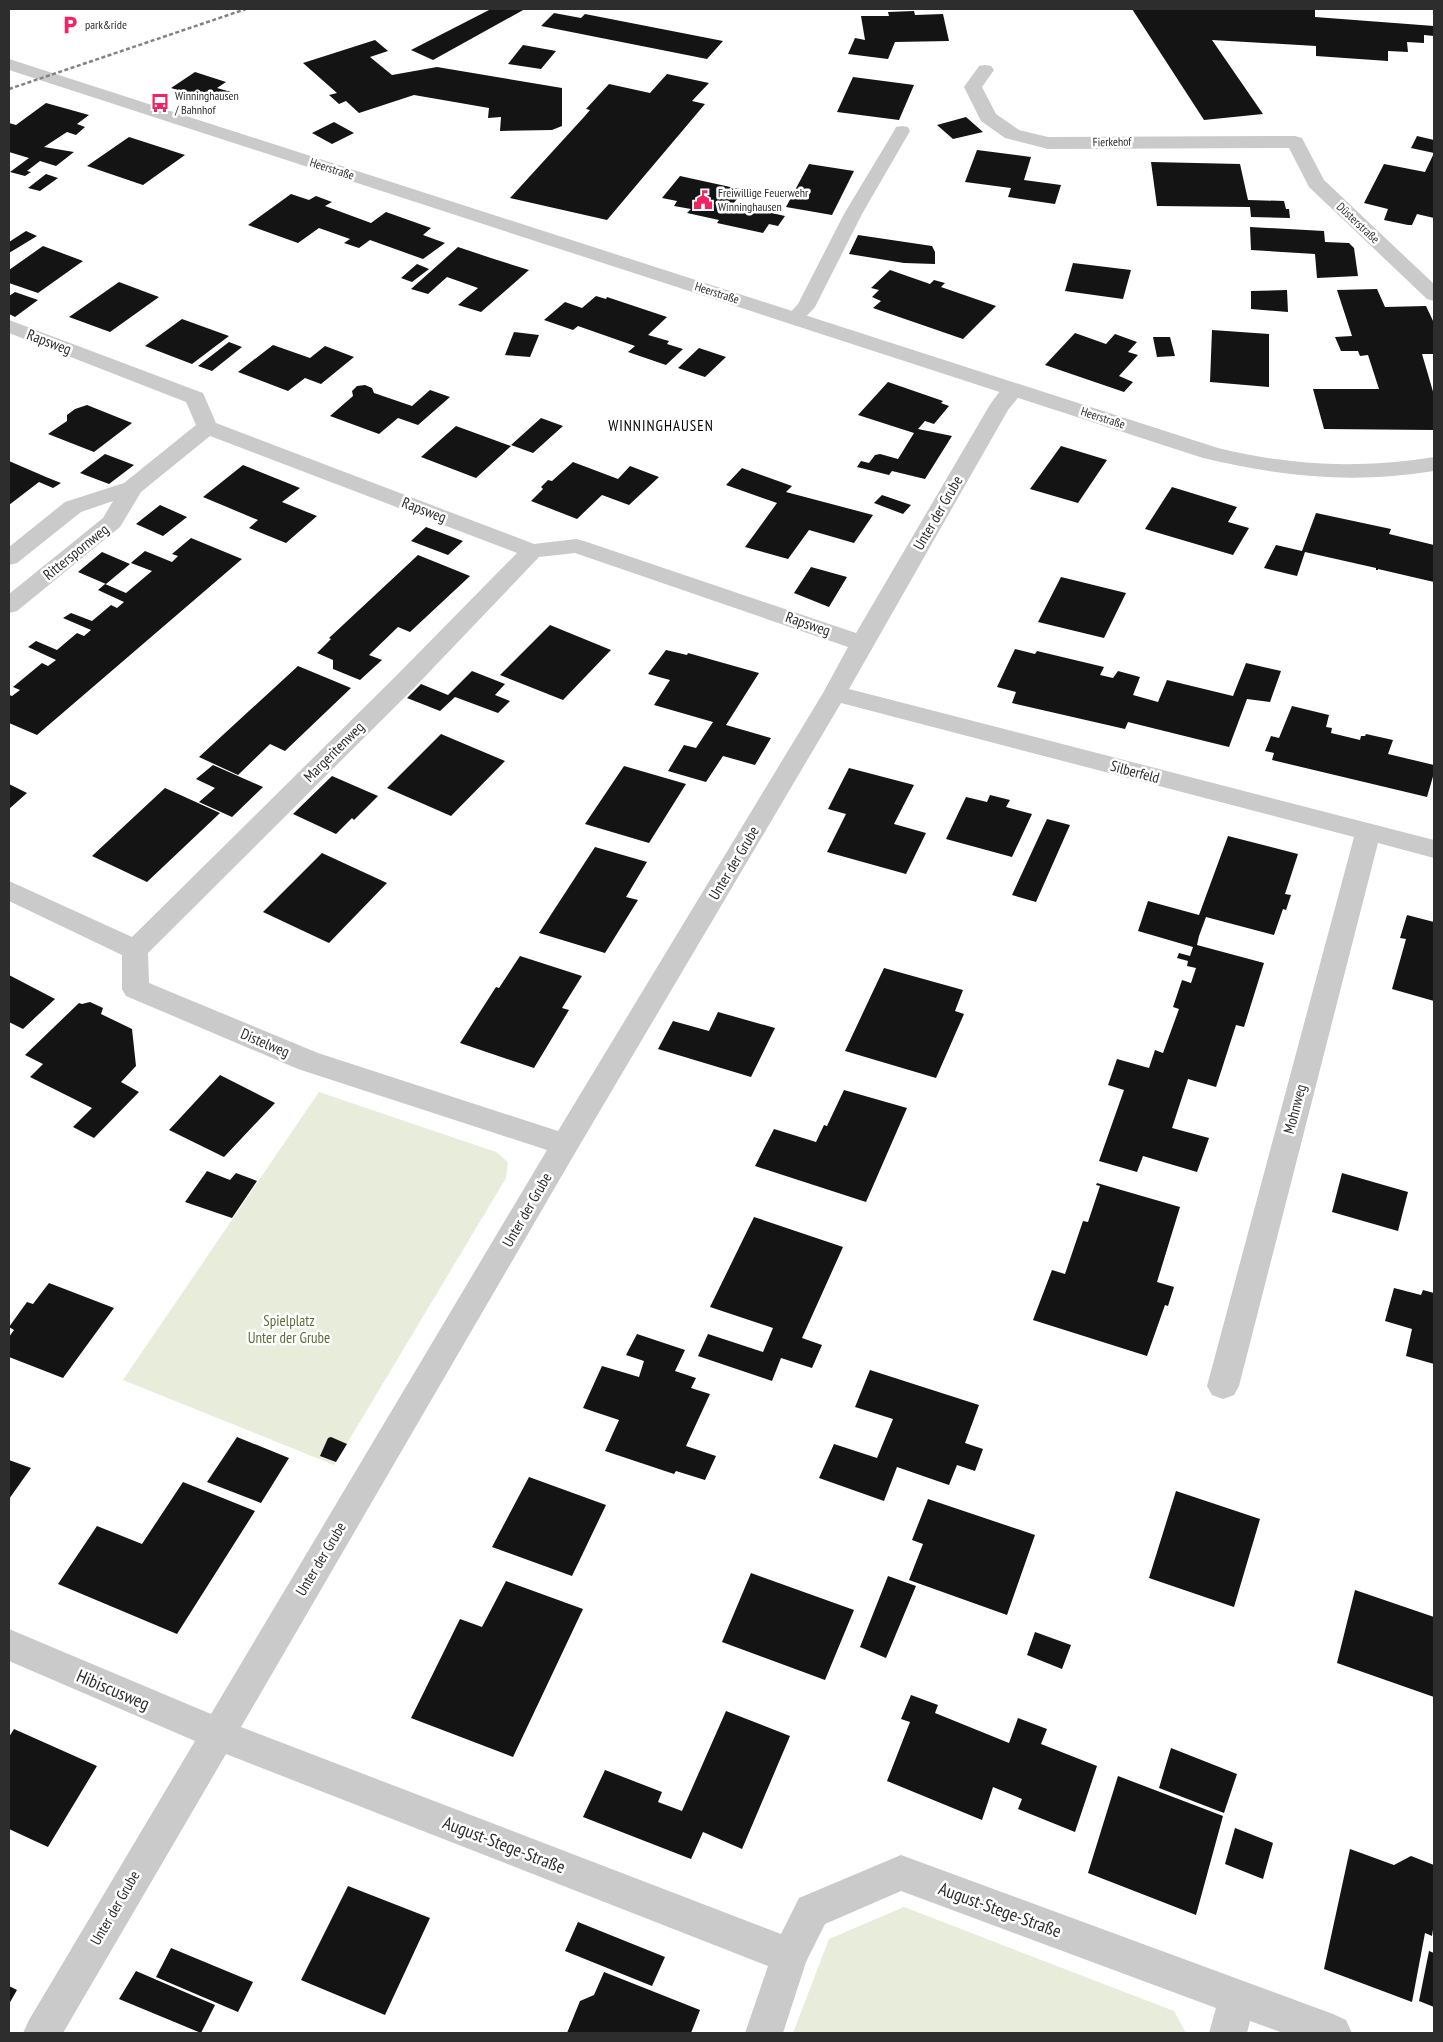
<svg xmlns="http://www.w3.org/2000/svg" width="1443" height="2042" viewBox="0 0 1443 2042" font-family="'PT Sans Narrow',sans-serif">
  <style>
    .green { fill: #e8ecda }
    .building { fill: #141414 }
    .lines { fill: none; stroke-linecap: round; stroke-linejoin: round }
    .service { fill: #cacaca; fill-rule: evenodd }
    .minor { fill: #cacaca; fill-rule: evenodd }
    .tertiary { fill: #cacaca; fill-rule: evenodd }
    .rail { stroke: #828282; stroke-width: 2.5; stroke-dasharray: 4 2.5; stroke-linecap: butt }
    .labels { text-anchor: middle; stroke-width: 5; stroke-linejoin: round; paint-order: stroke }
    .far-poi-label { font-size: 12px; fill: #2d2d2d; stroke: #fff; text-anchor: start }
    .far-street-label { font-size: 12px; fill: #2d2d2d; stroke: #fff }
    .street-label { font-size: 15px; fill: #2d2d2d; stroke: #fff }
    .far-quarter-label { font-size: 15px; letter-spacing: 1px; fill: #000; stroke: #fff }
    .park-label { font-size: 15px; fill: #5c6c38; stroke: #fff }
    .near-street-label { font-size: 18px; fill: #2d2d2d; stroke: #fff }
  </style>
  <rect width="100%" height="100%" fill="#fff"/>
  <path class="green" d="M319,1092L496,1152L508,1162L506,1178L334,1465L123,1380Z
    M904,1907L1174,2011L1186,2033H793L829,1939Z"/>
  <path class="building" d="M491,9H525L433,60L411,50Z
    M1132,9H1315V17L1434,26V36L1424,35V43L1407,42L1408,52L1388,51V61L1316,56V46L1212,40L1263,114L1204,120Z
    M914,11L915,15L943,14L949,41L895,42L888,59L848,54L855,38L865,40L861,16H889L888,12Z
    M554,13L581,18L585,14L723,41L707,59L541,26Z
    M375,40L388,51L370,57L392,75L437,67L562,88V126L552,130L500,131L501,117L488,118L489,108L414,95L359,113L346,101L339,104L329,95L337,93L303,63Z
    M523,45L556,51L541,69L508,64Z
    M195,72L226,82L217,88L231,92L216,102L171,88Z
    M667,74L709,83L692,101L705,104L607,220L510,198L584,117L590,110L586,109L609,84L650,93Z
    M853,77L914,85L899,120L837,112Z
    M46,103L89,115L77,124L85,127L76,135L67,132L44,147L74,152L56,166L40,161L27,171L31,172L25,176L10,172L29,158L9,152V123L16,125Z
    M966,117L983,132L953,139L937,125Z
    M334,122L354,133L332,144L312,133Z
    M1417,136L1434,140V153L1411,148Z
    M129,137L185,155L143,185L87,166Z
    M977,150L1031,157L1024,180L1061,185L1055,204L1008,197L1011,188L965,182Z
    M1434,153V218L1417,214L1412,225H1408L1384,220L1388,209L1364,203L1384,164L1425,172Z
    M1151,162L1240,164L1248,200L1284,201L1286,209H1289L1290,218L1251,217L1250,207L1157,206Z
    M809,164L854,171L832,215L786,207Z
    M46,174L58,178L40,191L28,188Z
    M680,176L744,190L733,204L785,216L778,226L769,224L763,233L717,223L719,220L687,213L691,209L674,206L677,201L662,198Z
    M291,194L309,200L316,196L332,202L325,206L371,223L386,212L431,228L423,235L445,243L423,259L370,240L359,248L344,243L350,239L319,228L298,243L248,225Z
    M1250,227L1324,231L1325,242L1349,243L1354,248L1358,276L1317,278L1315,254L1251,250Z
    M26,231L37,236L9,253V242Z
    M858,235L932,246L935,252V264L904,263L849,254Z
    M43,246L83,261L38,293L9,283V270Z
    M458,247L494,259L529,270L481,312L458,305L478,288L447,277L428,294L411,289Z
    M1073,263L1131,270L1123,299L1065,291Z
    M417,264L429,269L412,282L401,278Z
    M890,270L930,284L934,280L945,283L941,287L996,306L963,339L873,308L881,301L872,297L879,290L871,288Z
    M119,282L159,297L110,332L69,317Z
    M1377,289L1385,307L1426,306L1434,323V354H1422L1434,395V430L1324,429L1313,389H1379L1368,355L1360,356L1358,351H1341L1335,337L1352,336L1337,290Z
    M1287,290L1288,312L1251,309V291Z
    M15,292L38,300L15,317L9,314V296Z
    M596,296L606,299L607,297L667,317L648,335L669,341L667,344L683,349L666,365L628,352L635,346L578,326L573,330L544,320L565,302L582,308Z
    M182,319L229,336L192,364L145,346Z
    M1212,330L1269,334V387L1210,382Z
    M514,332L539,335L530,357L505,355Z
    M1075,333L1106,344L1115,334L1137,342L1128,352L1138,355L1119,376L1133,382L1124,392L1045,365Z
    M1153,337H1170L1175,356L1157,357Z
    M229,342L242,347L212,371L198,366Z
    M273,345L310,358L325,346L354,357L321,384L305,378L288,391L238,372Z
    M699,348L726,357L705,377L678,368Z
    M888,382L943,401L941,403L949,406L934,424L925,421L918,429L952,436L925,479L892,471L889,475L857,467L861,461L869,463L875,455L880,454L898,459L914,433L858,415Z
    M365,385L372,388L374,393L412,406L430,390L450,397L418,425L398,418L379,434L330,416L353,396L352,391L357,386Z
    M87,405L132,423L94,452L48,434L67,421V415L75,409Z
    M541,418L563,426L533,453L511,445Z
    M456,426L511,446L476,478L421,457Z
    M1061,446L1107,460L1078,503L1030,489Z
    M105,454L134,465L109,484L80,473Z
    M9,461L46,477L61,483L53,488L39,482L9,505Z
    M573,462L618,479L630,466L659,477L629,505L602,495L577,519L531,501L543,489L541,487L548,480L552,481Z
    M243,465L300,488L282,502L317,516L286,543L249,528L258,520L203,497Z
    M742,468L792,486L786,492L873,515L854,543L809,530L788,559L745,547L777,503L726,485Z
    M1172,487L1237,507L1228,522L1249,528L1233,555L1145,529Z
    M882,495L911,505L903,514L874,503Z
    M160,505L187,517L163,536L136,524Z
    M1316,513L1391,529L1389,534L1434,545V582L1378,569V570H1376V568L1305,552L1297,576L1264,568L1276,545L1302,551Z
    M426,527L463,541L448,555L411,541Z
    M191,538L242,559L37,735L9,723V695L12,696L20,690L13,687L42,663L48,666L56,660L28,647L36,641L57,650L77,633L84,636L91,630L63,618L71,613L92,621L111,605L117,608L124,602L98,590L105,584L126,593L152,571L131,563L133,561L145,551L172,562L178,556L172,554Z
    M102,552L130,564L106,584L78,572Z
    M418,555L470,576L410,632L398,627L369,655L382,660L360,680L333,669V660L317,653L331,639L329,638Z
    M811,567L847,577L829,607L794,593Z
    M1061,577L1126,593L1104,638L1038,622Z
    M550,625L611,650L563,700L500,675Z
    M1015,649L1035,654L1037,651L1104,667L1100,675L1113,678L1118,671L1140,677L1133,695L1158,702L1167,680L1233,696L1246,663L1281,671L1270,702L1247,699L1229,747L1128,722L1125,729L1012,703L1016,692L997,687Z
    M666,650L687,655L688,653L759,673L726,725L771,738L755,765L723,756L706,782L668,771L684,745L696,748L713,722L654,705L670,680L648,674Z
    M298,666L351,688L285,751L270,744L238,775L199,757Z
    M472,671L505,684L495,695L510,701L498,713L455,697L440,711L407,698L421,684L448,695Z
    M1292,706L1329,715L1326,727L1332,728L1331,733L1360,740L1361,736H1365L1366,734L1393,740L1388,754L1434,765V773L1427,797L1272,760L1274,753L1265,751L1271,736L1279,738Z
    M441,734L505,761L451,816L387,788Z
    M213,765L263,787L232,817L199,802L215,788L196,779Z
    M624,766L686,784L649,843L585,824Z
    M849,768L914,785L894,824L926,833L906,874L827,852L846,814L828,809Z
    M332,776L378,796L354,820L352,818L336,834L293,814Z
    M9,784L27,793L9,809Z
    M165,788L220,813L147,882L92,856Z
    M990,795L1010,800L1006,807L1032,814L1012,857L946,839L966,797L987,802Z
    M1047,819L1070,825L1036,902L1012,895Z
    M1228,836L1298,854L1285,894L1291,895L1286,910L1283,909L1274,935L1206,917L1199,936L1197,945L1264,963L1244,1027L1236,1025L1216,1087L1188,1079L1172,1128L1209,1138L1197,1172L1143,1156L1137,1172L1099,1161L1124,1090L1108,1085L1117,1059L1149,1068L1155,1050L1163,1053L1179,1009L1173,1007L1182,980L1191,983L1196,968L1187,966L1188,961L1177,958L1179,953L1190,956L1193,947L1138,931L1148,901L1199,915Z
    M595,847L647,862L626,897L638,900L605,953L539,933Z
    M322,853L387,883L329,943L263,912Z
    M1407,915L1434,922V1001L1392,989L1406,939L1400,938Z
    M520,956L582,976L562,1008L569,1010L534,1068L460,1043L496,987L499,988Z
    M884,968L963,990L955,1011L964,1014L936,1078L845,1051Z
    M9,975L55,999L23,1029L9,1022Z
    M90,1002L103,1008L101,1014L132,1029L136,1066L121,1082L139,1092L94,1138L73,1127L92,1108L30,1077L43,1064L25,1055L79,1003L82,1004Z
    M718,1012L775,1028L751,1077L658,1049L673,1021L709,1031Z
    M220,1075L275,1103L224,1157L169,1130Z
    M844,1090L907,1108L866,1202L755,1166L774,1129L816,1142L824,1125L827,1126Z
    M207,1171L230,1180L236,1173L257,1181L232,1218L185,1202Z
    M1342,1173L1408,1192L1398,1231L1332,1212Z
    M1097,1183L1180,1207L1157,1282L1174,1287L1168,1306L1165,1305L1147,1356L1033,1320L1052,1270L1065,1274L1083,1221L1088,1222L1100,1186L1096,1185Z
    M754,1217L843,1247L802,1338L822,1345L812,1368L781,1358L772,1381L698,1356L708,1334L763,1352L773,1328L710,1307Z
    M49,1283L114,1308L63,1378L9,1357V1337L14,1330L9,1327L27,1302L33,1304Z
    M1394,1288L1421,1295L1423,1290L1434,1293V1364L1406,1356L1412,1329L1385,1321Z
    M637,1334L685,1350L675,1371L696,1378L691,1388L710,1394L686,1446L716,1456L705,1480L676,1471L674,1474L605,1451L619,1420L583,1408L602,1366L639,1377L644,1361L626,1355Z
    M870,1370L979,1405L965,1443L983,1449L975,1471L957,1465L949,1485L897,1467L884,1501L819,1478L834,1444L877,1458L893,1419L855,1407Z
    M237,1437L289,1458L261,1503L207,1482Z
    M331,1437L347,1444L336,1462L320,1456L328,1438Z
    M9,1460L31,1468L9,1499Z
    M529,1477L606,1505L572,1576L492,1547Z
    M183,1482L255,1511L177,1634L58,1584L97,1526L142,1544Z
    M1176,1491L1260,1519L1234,1607L1149,1578Z
    M928,1499L1035,1535L1007,1615L909,1580L923,1544L912,1540Z
    M751,1573L854,1610L825,1680L722,1642Z
    M888,1576L916,1586L886,1658L860,1647Z
    M506,1581L583,1609L513,1757L411,1718L460,1619L482,1627Z
    M1355,1590L1434,1617V1697L1337,1663Z
    M1035,1632L1071,1645L1062,1669L1027,1655Z
    M911,1695L938,1705L935,1713L1009,1743L1018,1718L1047,1729L1041,1744L1097,1766L1075,1832L1018,1809L1022,1799L993,1787L982,1820L887,1781L910,1722L901,1719Z
    M726,1711L790,1736L742,1849L703,1832L691,1859L583,1817L605,1770L662,1792L658,1802L682,1811Z
    M14,1729L97,1766L48,1847L9,1829V1737Z
    M1171,1748L1237,1774L1224,1813L1159,1788Z
    M1118,1776L1223,1816L1196,1915L1088,1873Z
    M1235,1828L1273,1843L1263,1879L1225,1864Z
    M1350,1849L1394,1865L1411,1856L1434,1865V1923L1432,1936L1425,1933L1412,2002L1324,1969Z
    M348,1886L430,1918L385,2015L301,1980Z
    M578,1922L665,1957L652,1986L565,1951Z
    M171,1948L253,1982L238,2012L156,1977Z
    M1429,1951L1434,1953V2007L1419,2001Z
    M136,1971L215,2005L201,2033L119,1999Z
    M604,1972L700,2010L691,2033H567L580,2001L594,1995Z
    M9,1986L17,1990L9,2004Z"/>
  <g class="lines">
    <path class="service" d="M902,126L908,127L910,131L862,214L815,307L801,322L794,324L787,322L785,318L798,304L844,214L894,131L896,127Z"/>
    <path class="minor" d="M985,65L991,66L994,70L982,87L996,114L1019,130L1048,137L1295,136L1302,138L1324,180L1434,284V301L1427,299L1309,187L1289,148L1048,149L1005,138L981,121L964,87L979,66Z
      M9,320L203,393L216,423L534,544L576,539L584,541L856,633L988,408C997,395 1005,380 1021,385L1025,389L1008,410L849,689L1434,840V858L1378,843L1239,1386L1234,1395L1223,1399L1212,1395L1207,1386L1354,837L841,703L575,1153L241,1727L781,1934L799,1898L901,1855L1333,2014L1346,2020L1352,2033H1283L1250,2021L1247,2033H1209L1216,2008L901,1891L825,1924L806,1962L783,2033H745L768,1966L226,1754L63,2033H23L29,2020L195,1741L9,1661V1629L211,1714L547,1150L298,1069L126,996L122,989V955L9,901V881L132,937L396,676L517,553L210,436L141,492L120,527L17,611L9,613V594L103,518L113,501L81,512L17,563L9,565V547L65,502L124,483L196,425L186,402L9,333ZM575,553L848,647L823,693L558,1131L318,1053L149,983L148,953L414,688L539,557Z"/>
    <path class="tertiary" d="M9,59L1218,448C1292,466 1358,469 1434,457V471C1353,484 1283,477 1203,458L9,70Z"/>
    <path class="rail" d="M9,89L246,9"/>
  </g>
  <defs>
    <g id="parking-bare" transform="scale(1.5)"><path d="M-3.5-5.5H1a3.5 3.5 0 0 1 0 7H-1V5.5H-3.5ZM-1-3.4V-.6H.8a1.4 1.4 0 0 0 0-2.8Z" fill="#f12361" stroke="#fff" stroke-width="2.5" paint-order="stroke"/></g>
    <g id="bus-bare" transform="scale(1.5)"><path d="M-5-6H5V4H4V6H2V4H-2V6H-4V4H-5ZM-3.5-4V0h7V-4ZM-3.5 1.2v1.5H-2V1.2ZM2 1.2v1.5H3.5V1.2Z" fill="#f12361" stroke="#fff" stroke-width="2.5" paint-order="stroke"/></g>
    <g id="civic-bare" transform="scale(1.5)"><path d="M-.6-6.5H3V-4.5H.6V-3L4-1V1h2V6H-6V1h2V-1L-.6-3ZM-1.2 2.5V6h2.4V2.5Z" fill="#f12361" stroke="#fff" stroke-width="2.5" paint-order="stroke"/></g>
  </defs>
  <g fill-rule="evenodd">
    <use href="#parking-bare" x="70" y="25"/>
    <use href="#bus-bare" x="160" y="103"/>
    <use href="#civic-bare" x="703" y="200"/>
  </g>
  <g class="labels">
    <g class="far-poi-label">
      <text x="85" y="29">park&amp;ride</text>
      <text x="175" y="100">Winninghausen<tspan x="175" dy="14">/ Bahnhof</tspan></text>
      <text x="718" y="197">Freiwillige Feuerwehr<tspan x="718" dy="14">Winninghausen</tspan></text>
    </g>
    <g class="far-street-label">
      <text transform="translate(1112 142) rotate(-1)" y="4">Fierkehof</text>
      <text transform="translate(332 169) rotate(18)" y="4">Heerstraße</text>
      <text transform="translate(1358 223) rotate(43)" y="4">Düsterstraße</text>
      <text transform="translate(717 293) rotate(18)" y="4">Heerstraße</text>
      <text transform="translate(1103 418) rotate(18)" y="4">Heerstraße</text>
    </g>
    <g class="street-label">
      <text transform="translate(49 342) rotate(21)" y="5">Rapsweg</text>
      <text transform="translate(424 510) rotate(21)" y="5">Rapsweg</text>
      <text transform="translate(938 513) rotate(-60)" y="5">Unter der Grube</text>
      <text transform="translate(76 552) rotate(-39)" y="5">Ritterspornweg</text>
      <text transform="translate(808 624) rotate(19)" y="5">Rapsweg</text>
      <text transform="translate(334 752) rotate(-45)" y="5">Margeritenweg</text>
      <text transform="translate(1135 772) rotate(15)" y="5">Silberfeld</text>
      <text transform="translate(734 863) rotate(-59)" y="5">Unter der Grube</text>
      <text transform="translate(265 1043) rotate(23)" y="5">Distelweg</text>
      <text transform="translate(1295 1109) rotate(-75)" y="5">Mohnweg</text>
      <text transform="translate(527 1210) rotate(-60)" y="5">Unter der Grube</text>
      <text transform="translate(321 1559) rotate(-59)" y="5">Unter der Grube</text>
      <text transform="translate(115 1908) rotate(-60)" y="5">Unter der Grube</text>
    </g>
    <g class="far-quarter-label">
      <text x="661" y="431">WINNINGHAUSEN</text>
    </g>
    <g class="park-label">
      <text x="289" y="1326">Spielplatz<tspan x="289" dy="17">Unter der Grube</tspan></text>
    </g>
    <g class="near-street-label">
      <text transform="translate(113 1690) rotate(23)" y="6">Hibiscusweg</text>
      <text transform="translate(504 1845) rotate(21)" y="6">August-Stege-Straße</text>
      <text transform="translate(1000 1910) rotate(20)" y="6">August-Stege-Straße</text>
    </g>
  </g>
  <rect width="1443" height="2042" fill="none" stroke="#2d2d2d" stroke-width="20"/>
</svg>
